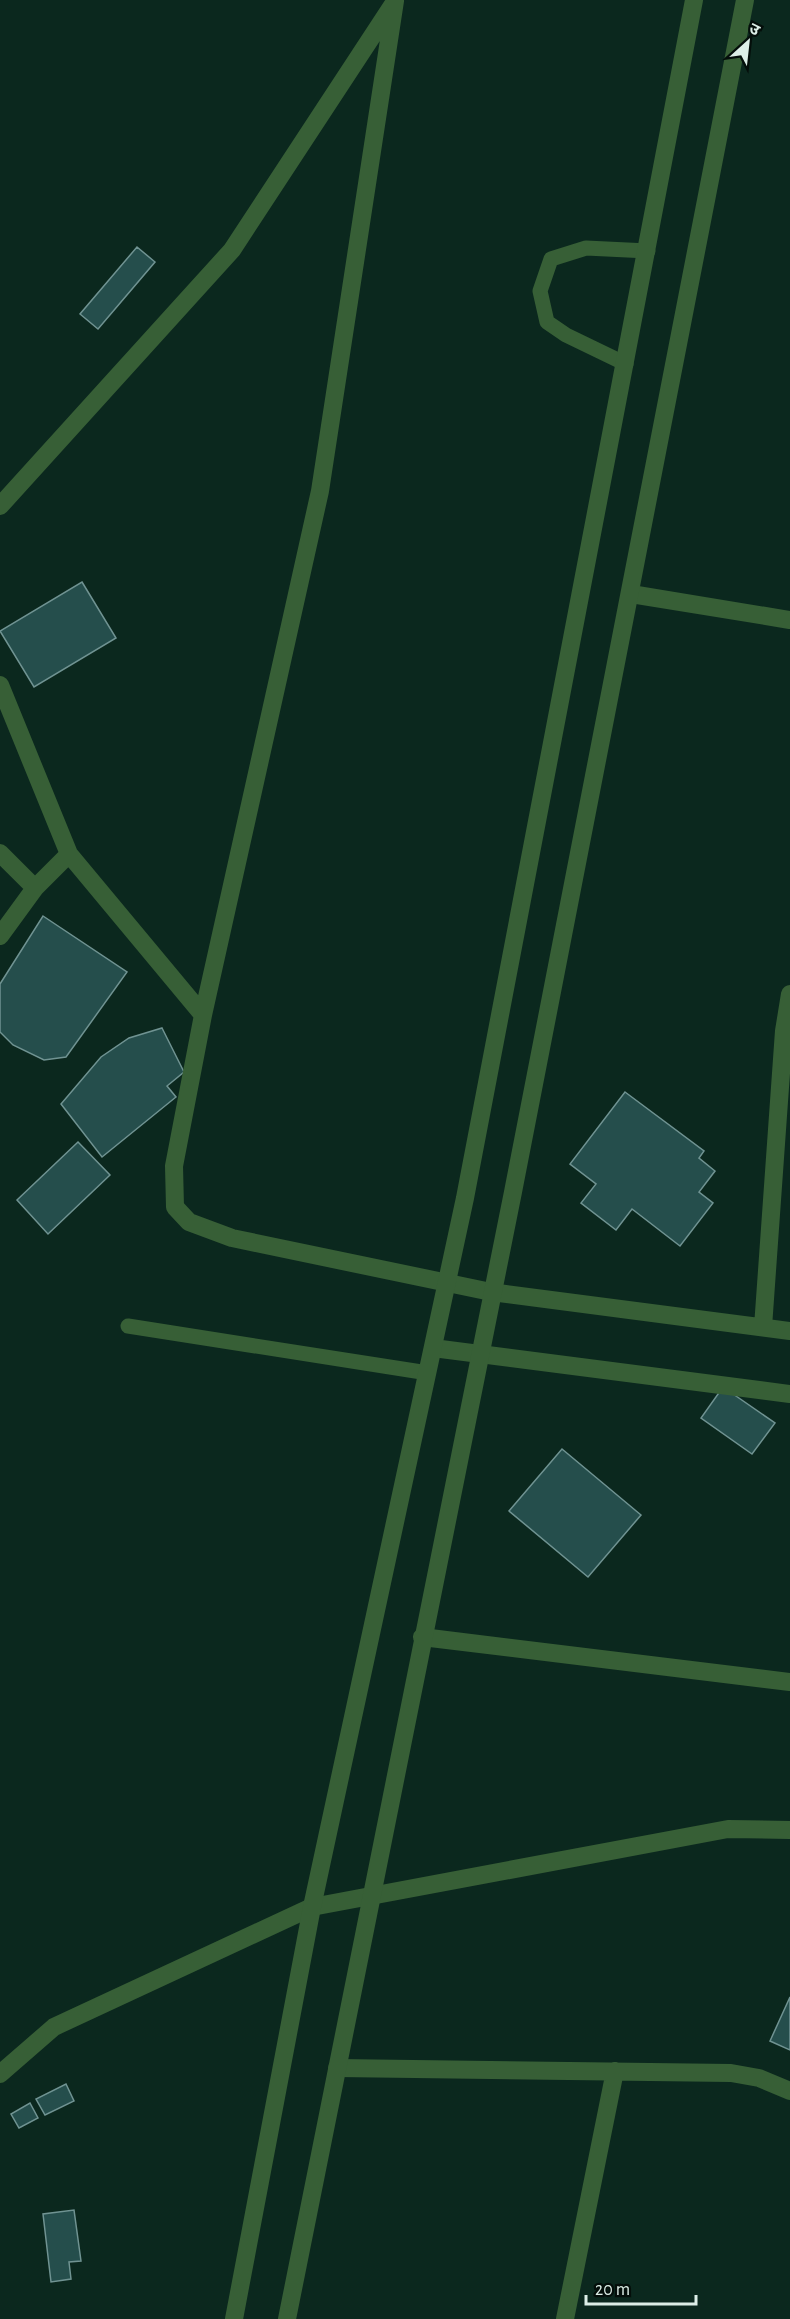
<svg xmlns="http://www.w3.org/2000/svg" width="790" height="2319" viewBox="0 0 790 2319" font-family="'Alegreya Sans','Noto Sans Devanagari',sans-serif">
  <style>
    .building { fill: #254e4c; stroke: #709392; stroke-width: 1.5 }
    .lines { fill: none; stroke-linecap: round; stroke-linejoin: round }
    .service { stroke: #375f36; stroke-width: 15 }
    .minor { stroke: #375f36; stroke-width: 18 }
    .tertiary { stroke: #375f36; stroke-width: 18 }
  </style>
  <rect width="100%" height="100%" fill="#0b281e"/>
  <path class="building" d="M137,247L155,262L98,329L80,314Z
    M82,582L116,638L34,687L0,631Z
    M43,916L127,972L66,1057L44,1060L13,1045L0,1032V984Z
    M162,1028L184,1072L167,1086L176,1097L102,1157L61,1104L101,1057L129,1038Z
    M625,1092L704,1151L699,1158L715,1171L699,1192L713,1203L680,1246L632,1209L616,1230L581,1203L596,1184L570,1164Z
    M78,1142L110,1175L48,1234L17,1200Z
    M723,1387L775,1423L752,1454L701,1418Z
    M562,1449L641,1515L588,1577L509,1511Z
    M790,1997V2050L770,2041Z
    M66,2084L74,2101L45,2115L36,2099Z
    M30,2103L38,2118L19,2128L11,2114Z
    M74,2210L81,2261L69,2262L71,2279L51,2282L43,2214Z"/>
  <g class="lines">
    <path class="service" d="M626,364L566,335L547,322L540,291L551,259L586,248L648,251
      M128,1326L428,1373"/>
    <path class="minor" d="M0,506L232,250L392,6
      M631,594L790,620
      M0,685L69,854L203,1015L174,1166L175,1207L189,1222L232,1238L491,1292L790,1331
      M0,853L35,888
      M0,936L35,888L69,854
      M203,1015L320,491L395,1
      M763,1327L784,1031L790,994
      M433,1348L790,1394
      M422,1637L790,1682
      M337,2068L731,2073L759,2078L790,2091
      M0,2074L54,2027L312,1907L728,1829L790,1830
      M565,2319L615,2071"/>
    <path class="tertiary" d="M234,2319L312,1907L465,1198L694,0
      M287,2319L513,1192L745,0"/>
  </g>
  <g transform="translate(748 42) rotate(27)" stroke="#040e0a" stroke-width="4.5" paint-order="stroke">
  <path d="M0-4.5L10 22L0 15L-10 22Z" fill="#ddeee7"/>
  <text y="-9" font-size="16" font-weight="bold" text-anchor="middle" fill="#ddeee7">उ</text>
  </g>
  <path d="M586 2295v9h110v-9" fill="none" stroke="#ddeee7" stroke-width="3"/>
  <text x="595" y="2295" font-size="18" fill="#ddeee7" stroke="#040e0a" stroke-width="4.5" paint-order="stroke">20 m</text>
</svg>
